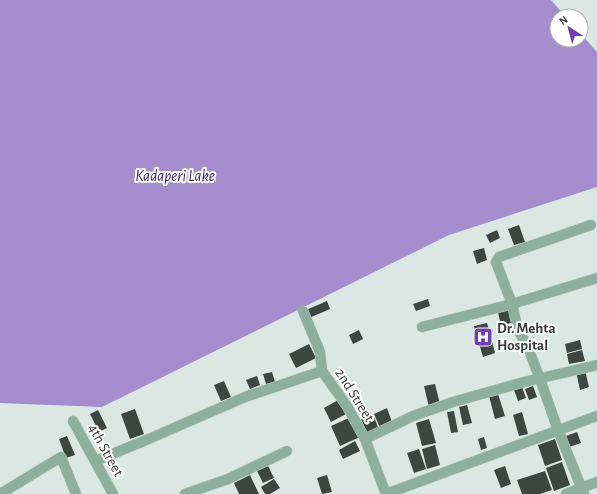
<svg xmlns="http://www.w3.org/2000/svg" width="597" height="494" viewBox="0 0 597 494" font-family="'Alegreya Sans',sans-serif">
  <style>
    .water { fill: #a48ccd }
    .building { fill: #3d4742 }
    .lines { fill: none; stroke-linecap: round; stroke-linejoin: round }
    .minor-casing { stroke: #bbc5c1; stroke-width: 11 }
    .minor { stroke: #8caf9f; stroke-width: 10 }
    .labels { text-anchor: middle; stroke-width: 4; stroke-linejoin: round; paint-order: stroke }
    .poi-label { font-size: 15px; font-weight: bold; fill: #393d3b; stroke: #fff; text-anchor: start }
    .street-label { font-size: 15px; fill: #393d3b; stroke: #fff }
    .water-label { font-size: 16px; font-style: italic; fill: #3e1a67; stroke: #fff }
  </style>
  <rect width="100%" height="100%" fill="#dbe7e2"/>
  <path class="water" d="M0,0H551L565,16H557V40H581V34L597,52V187L449,235L102,407L0,403Z"/>
  <path class="building" d="M519,225L525,242L514,245L508,229Z
    M497,230L500,238L490,243L486,235Z
    M484,248L487,260L477,264L473,251Z
    M428,299L430,306L416,311L413,304Z
    M327,301L330,309L309,318L306,310Z
    M510,309L514,322L501,326L498,312Z
    M487,323L495,353L483,357L474,326Z
    M359,330L363,339L353,344L349,335Z
    M580,340L582,349L567,353L565,344Z
    M309,344L316,358L296,368L289,354Z
    M582,350L585,361L569,364L567,354Z
    M585,370L589,387L580,390L576,372Z
    M272,372L275,382L266,384L263,374Z
    M257,376L260,385L250,389L246,380Z
    M224,381L231,397L221,401L214,385Z
    M435,384L440,404L429,407L424,386Z
    M533,386L537,397L529,400L525,389Z
    M522,387L526,398L518,401L514,390Z
    M498,394L505,416L495,419L489,396Z
    M340,399L348,413L331,422L324,408Z
    M467,405L472,423L463,425L459,407Z
    M387,408L393,425L381,430L374,414Z
    M135,409L144,434L130,439L121,414Z
    M98,410L107,428L99,432L90,414Z
    M454,411L458,432L451,433L447,412Z
    M522,412L528,434L519,436L513,415Z
    M373,414L379,430L368,435L361,419Z
    M351,417L360,437L340,446L331,426Z
    M429,419L436,443L422,446L416,423Z
    M577,432L581,443L566,448L563,437Z
    M67,436L75,455L66,458L59,439Z
    M484,437L487,448L481,450L478,439Z
    M555,439L562,460L545,466L538,445Z
    M355,441L360,451L343,459L339,450Z
    M435,445L440,465L427,469L422,449Z
    M419,449L426,469L414,473L407,453Z
    M562,462L570,485L554,491L546,468Z
    M268,466L274,478L263,483L257,471Z
    M505,466L511,484L501,488L494,470Z
    M545,471L552,490L540,494H522L517,480Z
    M250,475L259,494H239L234,483Z
    M327,475L332,492L322,494L317,478Z
    M274,479L280,488L270,494H265L261,487Z"/>
  <g class="lines">
    <g class="minor-casing">
      <path id="minor" d="M303,311L320,352L322,371L347,406L365,439L386,494
        M422,327L512,304L597,278
        M73,421L113,494
        M365,439L413,416L453,402L524,382L597,365
        M95,461L144,441L245,397L322,371
        M0,494L61,457L76,494
        M185,494L228,479L287,451
        M386,494L597,416
        M566,494L597,482
        M584,494L558,430L540,379L527,345L518,330L512,304L496,262L499,257L591,225"/>
    </g>
    <use href="#minor" class="minor"/>
  </g>
  <defs>
    <g id="hospital-square" transform="scale(1)"><rect x="-9" y="-9" width="18" height="18" rx="4" fill="#723cb3" stroke="#fff"/><path d="M-5-5h3v3.5h4V-5h3V5h-3V1.5h-4V5h-3Z" fill="#fff"/></g>
  </defs>
  <g fill-rule="evenodd">
    <use href="#hospital-square" x="483" y="337"/>
  </g>
  <g class="labels">
    <g class="poi-label">
      <text x="497" y="333">Dr. Mehta<tspan x="497" dy="17">Hospital</tspan></text>
    </g>
    <g class="street-label">
      <text transform="translate(355 395) rotate(58)" y="5">2nd Street</text>
      <text transform="translate(106 450) rotate(61)" y="5">4th Street</text>
    </g>
    <g class="water-label">
      <text x="175" y="181">Kadaperi Lake</text>
    </g>
  </g>
  <g transform="translate(569 28) rotate(324)"><circle r="19" fill="#ffffff" stroke="#b0b1b1"/>
  <path d="M0-3L7 15L0 10L-7 15Z" fill="#723cb3"/>
  <text y="-6" font-size="11" font-weight="bold" text-anchor="middle" fill="#393d3b">N</text>
  </g>
</svg>
